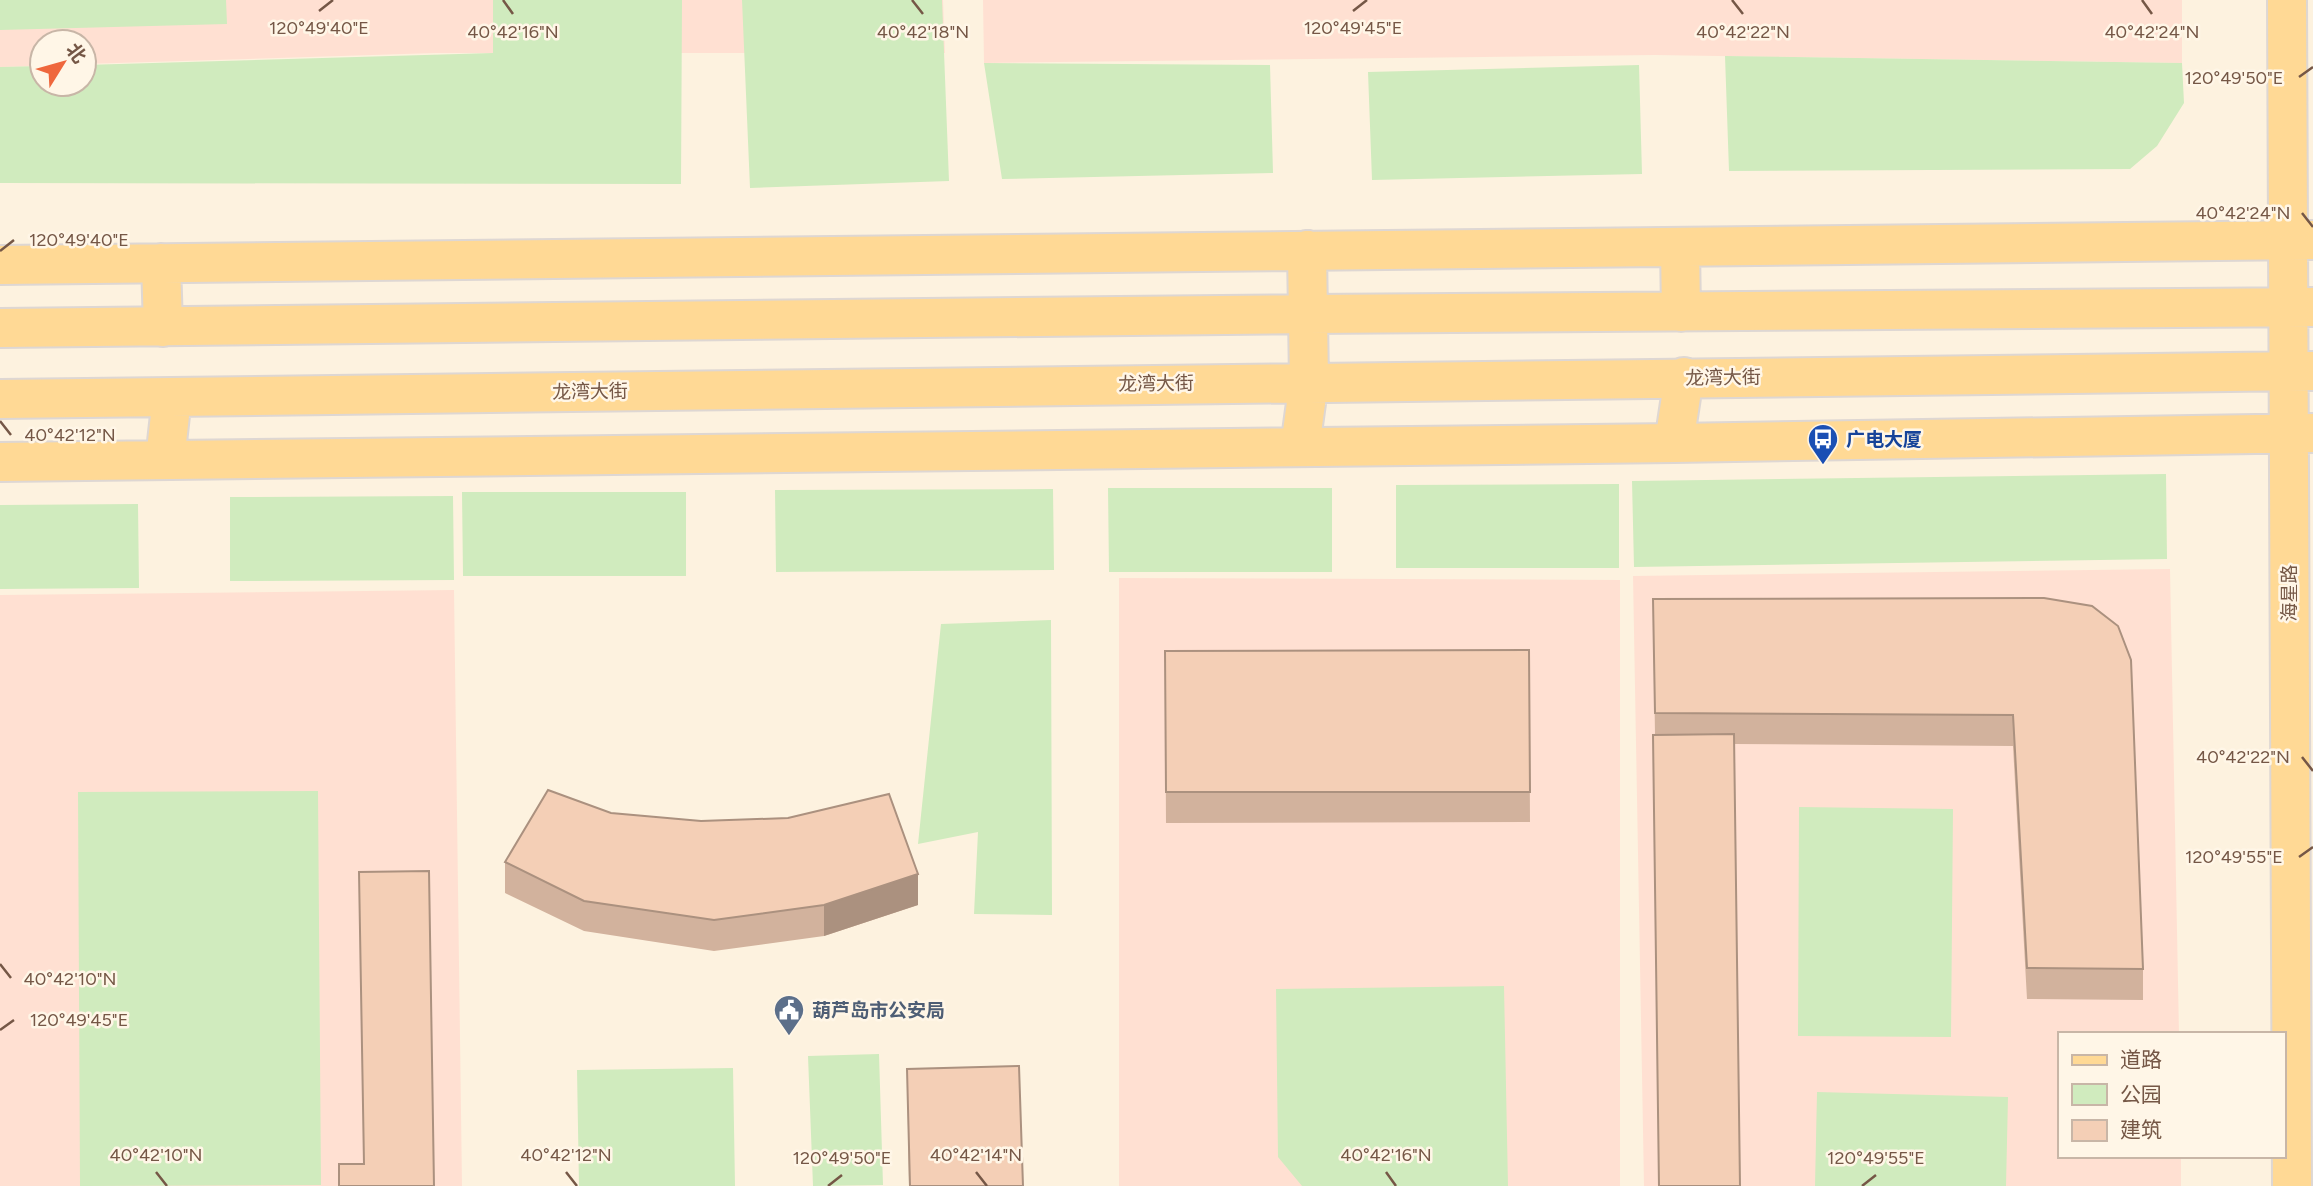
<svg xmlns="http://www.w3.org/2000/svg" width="2313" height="1186" viewBox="0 0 2313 1186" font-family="Figtree,'Noto Sans SC',sans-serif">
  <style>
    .commercial { fill: #ffe0d2 }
    .green { fill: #d0ebbe }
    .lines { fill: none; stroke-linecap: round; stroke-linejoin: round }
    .major-casing { stroke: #ded7d3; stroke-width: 42 }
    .major { stroke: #ffd995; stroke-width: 38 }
    .wall { fill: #d2b29d }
    .shaded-wall { fill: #ab917f }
    .building { fill: #f4cfb6; stroke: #ab917f; stroke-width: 2 }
    .ticks { fill: none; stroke: #755746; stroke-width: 2.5 }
    .labels { text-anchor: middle; stroke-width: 5; stroke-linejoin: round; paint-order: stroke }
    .street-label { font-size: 19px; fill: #755746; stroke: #fff6e7 }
    .transit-label { font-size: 19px; font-weight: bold; fill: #164399; stroke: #fff6e7; text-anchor: start }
    .service-label { font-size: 19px; font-weight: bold; fill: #4e5e75; stroke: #fff6e7; text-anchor: start }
    .ticks-label { font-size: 18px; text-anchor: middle; fill: #755746; stroke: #fff6e7; stroke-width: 5; stroke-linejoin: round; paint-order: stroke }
  </style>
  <rect width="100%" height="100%" fill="#fdf2df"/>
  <path class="commercial" d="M0,0H943L945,53H436L84,64V42H42V66L0,67Z
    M983,0H2182V63L1655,55L984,63Z
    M2170,569L2179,1034H2059V1156H2181V1186H1644L1633,576Z
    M1119,578L1620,580V1186H1119Z
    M454,590L462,1186H0V595Z"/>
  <path class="green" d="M0,0H226L227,24L0,30Z
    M493,0H682L681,184L0,183V67L42,66V84H84V65L493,53Z
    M742,0H942L949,181L750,188Z
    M1725,56L2182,63L2184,103L2157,146L2130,169L1729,171Z
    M984,63L1270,65L1273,173L1002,179Z
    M1639,65L1642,174L1372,180L1368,72Z
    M2166,474L2167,559L1634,567L1632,481Z
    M1619,484V568H1396V485Z
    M1108,488H1332V572H1109Z
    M1053,489L1054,570L776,572L775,490Z
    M462,492H686V576H463Z
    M453,496L454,580L230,581V497Z
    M138,504L139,588L0,589V505Z
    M1051,620L1052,915L974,914L978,832L918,844L941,624Z
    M318,791L321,1185L80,1186L78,792Z
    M1799,807L1953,809L1951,1037L1798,1036Z
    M1504,986L1508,1186H1302L1278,1157L1276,989Z
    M879,1054L883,1185L813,1186L808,1056Z
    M733,1068L735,1186H579L577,1070Z
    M1817,1092L2008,1097L2006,1186H1815Z"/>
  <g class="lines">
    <g class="major-casing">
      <path id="major" d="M2287,0L2292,1186
        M1680,247L1681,312
        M161,263L163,327
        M0,265L2313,240
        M0,328L1308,314L2313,307
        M0,399L2313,371
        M1674,443L1684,377
        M1300,447L1309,381L1307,250
        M165,460L172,397
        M0,462L1674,443L2313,433"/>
    </g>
    <use href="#major" class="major"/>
  </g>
  <path class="wall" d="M2044,598L2143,969V1000L2027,999L2013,746L1734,744L1655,735L1653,599Z
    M1529,650L1530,822L1166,823L1165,651Z
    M611,813L918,905L824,936L714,951L584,931L505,893V862Z
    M907,1069L1023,1186H909Z"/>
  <path class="shaded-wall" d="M918,874V905L824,936V905Z"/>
  <path class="building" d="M2044,598L2092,606L2118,626L2131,660L2143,969L2027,968L2013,715L1655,713L1653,599Z
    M1529,650L1530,792H1166L1165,651Z
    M1734,734L1740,1186H1659L1653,735Z
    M548,790L611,813L701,821L788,818L889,794L918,874L824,905L714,920L584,901L505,862Z
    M429,871L434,1186H339V1164H364L359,872Z
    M1019,1066L1023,1186H910L907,1069Z"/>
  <path class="ticks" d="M503,0L513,14M912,0L923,14M1732,0L1743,14M2142,0L2152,14M319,11L333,0M1353,11L1367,0M2299,77L2313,67M2302,213L2313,227M0,251L14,240M0,421L11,435M2302,757L2313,771M2299,857L2313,847M0,964L11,978M0,1030L14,1020M156,1172L167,1186M566,1172L577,1186M976,1172L987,1186M1386,1172L1396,1186M828,1186L842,1175M1862,1186L1876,1175"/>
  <defs>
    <g id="bus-pin" transform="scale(1.575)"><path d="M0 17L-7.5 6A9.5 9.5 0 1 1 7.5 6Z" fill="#1a4fb4" stroke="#fff6e7"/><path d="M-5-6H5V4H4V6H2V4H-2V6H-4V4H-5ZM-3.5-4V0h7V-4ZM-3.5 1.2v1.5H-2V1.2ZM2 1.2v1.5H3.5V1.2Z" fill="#fff"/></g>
    <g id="civic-pin" transform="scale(1.575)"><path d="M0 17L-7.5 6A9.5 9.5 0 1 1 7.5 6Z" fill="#5c6f8a" stroke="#fff6e7"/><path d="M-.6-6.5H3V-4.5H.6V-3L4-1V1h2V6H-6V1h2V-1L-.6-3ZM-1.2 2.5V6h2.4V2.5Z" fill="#fff"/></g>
  </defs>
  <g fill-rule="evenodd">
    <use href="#bus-pin" x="1823" y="439"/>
    <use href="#civic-pin" x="789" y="1010"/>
  </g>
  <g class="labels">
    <g class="street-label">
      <text transform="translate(1723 377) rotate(-1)" y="7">龙湾大街</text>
      <text transform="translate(1156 383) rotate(-1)" y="7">龙湾大街</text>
      <text transform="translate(590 391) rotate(-1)" y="7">龙湾大街</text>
      <text transform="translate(2289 593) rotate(-90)" y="7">海星路</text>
    </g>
    <g class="transit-label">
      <text x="1846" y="446">广电大厦</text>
    </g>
    <g class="service-label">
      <text x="812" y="1017">葫芦岛市公安局</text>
    </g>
  </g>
  <g class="ticks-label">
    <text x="319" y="34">120°49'40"E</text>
    <text x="1353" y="34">120°49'45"E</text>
    <text x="513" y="38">40°42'16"N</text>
    <text x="923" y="38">40°42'18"N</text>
    <text x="1743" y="38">40°42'22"N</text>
    <text x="2152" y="38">40°42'24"N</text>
    <text x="2234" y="84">120°49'50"E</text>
    <text x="2243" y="219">40°42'24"N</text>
    <text x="79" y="246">120°49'40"E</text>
    <text x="70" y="441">40°42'12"N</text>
    <text x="2243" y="763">40°42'22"N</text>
    <text x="2234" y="863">120°49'55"E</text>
    <text x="70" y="985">40°42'10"N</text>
    <text x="79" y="1026">120°49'45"E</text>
    <text x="156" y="1161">40°42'10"N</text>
    <text x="566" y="1161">40°42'12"N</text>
    <text x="976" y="1161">40°42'14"N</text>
    <text x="1386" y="1161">40°42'16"N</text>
    <text x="842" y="1164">120°49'50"E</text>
    <text x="1876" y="1164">120°49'55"E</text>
  </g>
  <rect x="2058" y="1032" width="228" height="126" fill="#fff6e7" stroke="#c8b6a7" stroke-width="2"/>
  <rect x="2072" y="1055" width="35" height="10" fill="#ffd995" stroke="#c8b6a7" stroke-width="2"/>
  <text x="2120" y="1067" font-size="21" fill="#755746">道路</text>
  <rect x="2072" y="1084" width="35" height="21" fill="#d0ebbe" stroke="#c8b6a7" stroke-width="2"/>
  <text x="2120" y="1102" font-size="21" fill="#755746">公园</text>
  <rect x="2072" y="1120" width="35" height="21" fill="#f4cfb6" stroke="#c8b6a7" stroke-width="2"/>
  <text x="2120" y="1137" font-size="21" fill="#755746">建筑</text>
  <g transform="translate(63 63) rotate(53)"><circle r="33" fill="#fff6e7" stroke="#c8b6a7" stroke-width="2"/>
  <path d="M0-5L12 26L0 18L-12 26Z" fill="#ef673d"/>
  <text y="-10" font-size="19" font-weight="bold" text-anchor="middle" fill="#755746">北</text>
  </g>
</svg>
